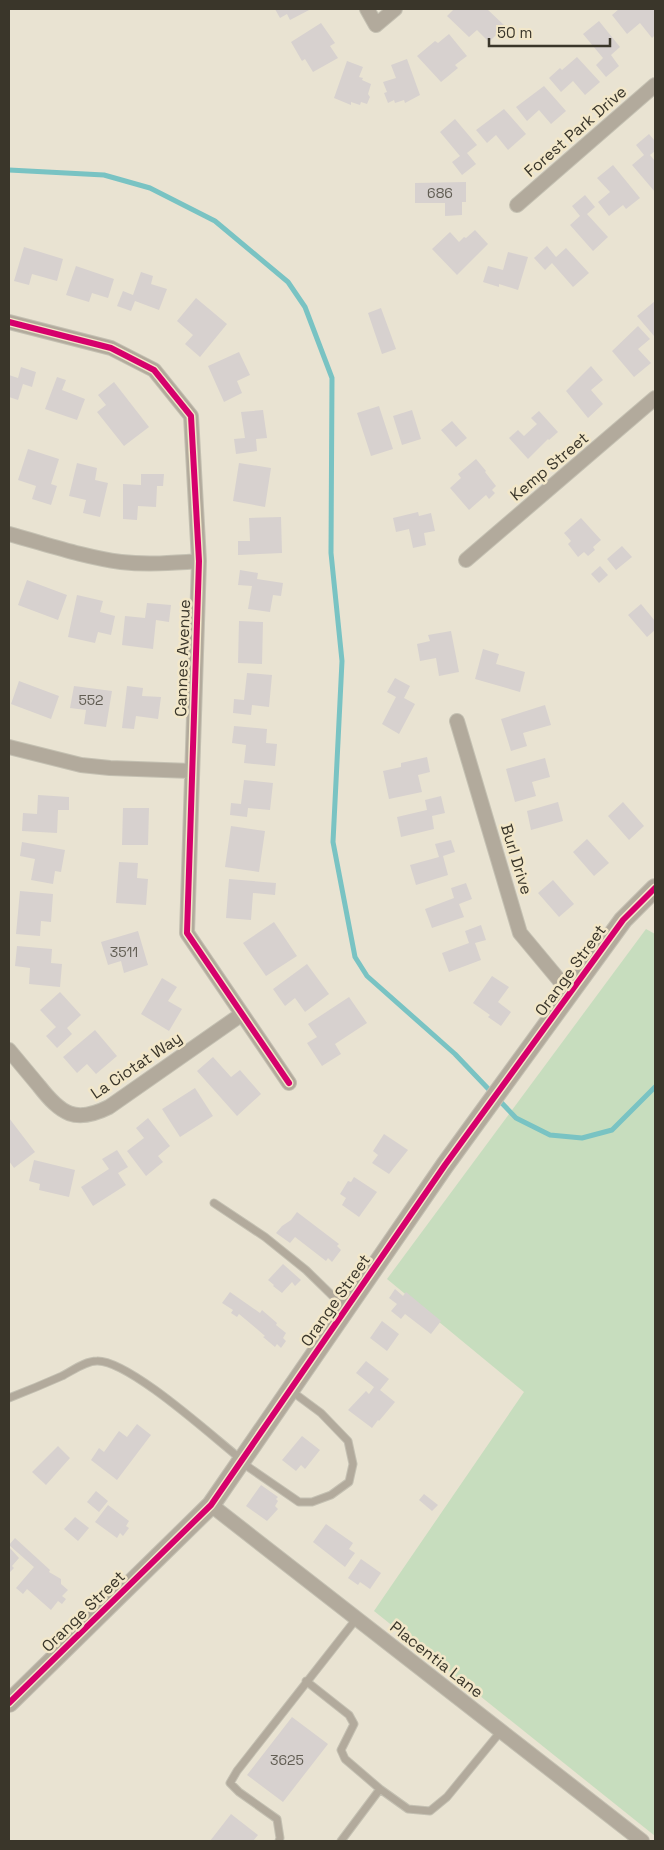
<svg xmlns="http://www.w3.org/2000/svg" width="664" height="1850" viewBox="0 0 664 1850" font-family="'Space Grotesk',sans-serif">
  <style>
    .green { fill: #c7ddbe }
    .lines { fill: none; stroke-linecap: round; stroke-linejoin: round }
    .stream { stroke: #79c3c3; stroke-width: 5 }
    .building { fill: #d7d1cf }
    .service-casing { stroke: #c4c0b2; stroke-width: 9 }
    .minor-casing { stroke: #c4c0b2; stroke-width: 16 }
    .tertiary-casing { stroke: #c4c0b2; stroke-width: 20 }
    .service { stroke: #b2aa9c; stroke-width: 7 }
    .minor { stroke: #b2aa9c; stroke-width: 14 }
    .tertiary { stroke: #b2aa9c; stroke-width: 18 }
    .cycleway-casing { stroke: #f2e7c9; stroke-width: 9 }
    .cycleway { stroke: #d6006c; stroke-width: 6 }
    .labels { text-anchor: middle; stroke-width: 5; stroke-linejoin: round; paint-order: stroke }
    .number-label { font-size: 14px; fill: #615d53 }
    .street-label { font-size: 16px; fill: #3a362a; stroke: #f2e7c9 }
  </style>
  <rect width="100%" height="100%" fill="#e9e3d2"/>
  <path class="green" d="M646,929L655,934V1836L374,1611L524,1392L387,1279Z"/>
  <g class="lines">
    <path class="stream" d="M9,170L104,175L150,188L215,221L288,282L305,307L332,378L331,553L342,661L333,842L355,957L367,976L455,1054L516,1118L550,1135L582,1138L612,1130L655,1087"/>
  </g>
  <path class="building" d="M275,9H311L290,20L287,14L280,18Z
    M454,9H487L505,26L489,42L477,30L469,37L447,16Z
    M619,9H654L655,10V35L652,38L640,23L627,34L612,15Z
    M599,21L620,47L611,55L619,66L606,77L596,65L603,58L583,34Z
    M321,23L335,43L330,46L338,58L313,72L305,59L302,61L291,42Z
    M449,34L467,56L455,65L458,68L441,82L417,56L435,41L438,43Z
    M577,57L600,82L585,95L573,81L561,92L549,78L560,68L562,70Z
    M407,59L420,95L405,103L404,100L395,103L394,100L388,103L384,93L387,92L383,82L396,78L391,65Z
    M347,61L363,67L359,77L363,78L362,80L371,84L368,94L370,97L367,104L361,102L360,105L351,102V105L334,98Z
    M544,86L566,111L551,124L539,110L527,121L516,107Z
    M504,109L526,134L508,150L496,135L487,143L476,130Z
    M455,119L477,145L467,153L476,164L462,175L452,162L460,156L440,132Z
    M649,134L655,141V151L650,155L655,161V192L632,165L644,155L636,145Z
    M613,165L640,198L626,209L623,205L609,216L598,202L610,192L597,178Z
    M466,182V202H462V215L445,216V203H415V183Z
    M585,195L595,207L587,214L608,237L593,251L570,225L580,216L572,206Z
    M475,230L488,244L457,275L432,249L450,232L459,242L464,237L466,238Z
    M547,246L556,257L566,248L589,273L573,287L552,263L545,270L534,258Z
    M24,247L63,259L57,281L32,274L29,285L14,281Z
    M508,252L528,257L518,290L499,284V287L483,282L488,266L503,270Z
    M76,266L114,279L108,298L92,293L89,302L66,295Z
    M141,272L153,276L151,284L167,289L159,310L135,301L131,311L117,306L123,291L133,295Z
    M196,298L227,324L200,357L185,344L193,335L177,321Z
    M655,301V334L654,336L637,316Z
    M381,308L396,349L382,354L368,313Z
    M638,326L650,339L638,349L651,363L634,377L612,351Z
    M239,352L250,375L237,381L242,393L224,402L208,366Z
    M591,366L603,380L591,390L603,404L588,418L566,391Z
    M21,367L36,372L32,387L23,384L18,400L9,397V375L18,378Z
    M57,377L66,380L62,390L85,399L77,420L45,409Z
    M114,382L149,427L124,446L97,412L106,405L98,395Z
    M379,406L393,449L371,456L357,413Z
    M263,410L267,438L256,439L257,451L236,454L234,439L245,438L241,412Z
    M412,410L421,439L402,445L393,416Z
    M539,411L558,432L549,440L548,439L528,459L509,438L518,430L524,436L537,424L531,418Z
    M452,421L467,438L456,447L441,430Z
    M28,449L59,459L51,484L57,486L51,505L32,499L36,486L18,480Z
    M476,459L486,471L485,472L496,486L492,490L495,493L489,499L486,495L469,510L450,488L461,478L458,474Z
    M77,463L97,468L95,480L108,483L100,517L83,513L86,500L69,496Z
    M239,463L271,468L265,507L233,501Z
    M141,474H164L163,486H157L156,507L138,506L137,520L123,519V484L141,485Z
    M418,512L419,516L431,513L435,531L424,533L426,545L413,548L409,529L396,532L393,518Z
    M281,517L282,553L238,555V541H250L249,518Z
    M581,518L601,540L593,547L595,550L588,556L584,552L578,557L568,544L571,541L564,533Z
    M622,546L632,557L616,570L607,559Z
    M600,566L608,575L599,583L591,574Z
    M240,570L258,573L257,579L283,583L281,596L273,595L270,612L248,609L252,586L238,585Z
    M27,580L67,595L58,620L18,605Z
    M77,595L103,601L100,612L115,616L111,635L98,632L95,643L68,637Z
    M147,603L171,605L169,622L156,620L153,649L122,645L125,616L145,618Z
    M641,604L655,621V630L647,637L628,615Z
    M239,621L263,622L262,664L238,663Z
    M451,631L459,672L439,676L436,658L420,661L417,644L430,641L428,635Z
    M483,649L499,654L496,664L525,672L520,692L475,679Z
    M247,673L272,675L269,707L252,705L251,715L233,713L234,699L244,700Z
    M395,678L410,686L404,698L415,704L399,734L382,724L396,697L387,692Z
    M19,681L59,696L51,719L11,704Z
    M74,686L112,691L106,727L84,724L86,710L70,708Z
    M127,686L143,688L142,696L161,697L158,719L136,716L134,729L122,728Z
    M545,705L551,725L523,733L527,746L511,751L501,719Z
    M234,726L267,729L266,743L277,744L275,766L244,763L246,745L232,743Z
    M427,757L430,772L418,775L422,792L389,799L383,771L401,767V763Z
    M545,758L550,777L532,782L536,796L515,802L506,769Z
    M244,780L273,783L270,810L248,808L247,817L230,815L231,803L241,804Z
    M38,795L69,797V810H58L57,833L22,831L23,813L37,814Z
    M441,796L445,813L432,816L434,829L401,837L397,817L427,810L425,800Z
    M558,802L563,821L531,830L527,811Z
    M623,802L644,826L629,840L608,816Z
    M123,808H149L148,845H122Z
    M231,826L265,831L259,872L225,867Z
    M587,839L609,863L594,876L573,852Z
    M451,840L455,852L443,856L448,875L416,885L410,865L439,857L435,844Z
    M22,842L65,850L61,872L55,871L53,884L31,880L35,859L20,856Z
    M119,862L138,863L137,878L148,879L146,905L116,903Z
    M229,879L276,883L275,895L253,893L251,920L226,918Z
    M553,880L574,904L559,917L538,893Z
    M466,883L472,899L459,904L464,917L432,928L425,909L454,898L451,888Z
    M20,891L53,894L51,922L41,921L40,936L16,934Z
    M274,922L297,956L266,976L243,943Z
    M481,925L486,940L475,943L481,960L449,972L442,953L469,943L465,931Z
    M138,931L148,965L124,973L121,961L108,965L101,942Z
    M17,946L52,949L51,963L62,964L60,987L29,984L30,968L15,966Z
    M307,964L329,994L305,1012L295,998L285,1006L273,989Z
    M492,976L509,987L498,1002L511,1012L501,1026L488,1017L490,1015L473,1003Z
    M162,978L177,987L168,1001L182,1009L169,1031L141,1014Z
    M60,992L81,1015L67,1028L72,1034L57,1048L46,1036L56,1027L40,1010Z
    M349,997L367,1023L335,1044L341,1054L322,1066L307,1043L317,1037L308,1024Z
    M95,1030L117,1056L96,1074L87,1064L77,1073L63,1057Z
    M213,1057L231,1077L240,1070L261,1094L237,1116L197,1071Z
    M195,1088L213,1116L180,1137L162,1109Z
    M9,1118L35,1152L14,1168L9,1161Z
    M148,1118L170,1146L158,1156L163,1162L146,1176L127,1151L144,1138L136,1128Z
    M384,1134L408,1150L389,1174L372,1163L378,1155L373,1151Z
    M117,1150L128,1167L118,1173L126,1185L93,1206L81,1187L109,1169L102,1159Z
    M34,1160L75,1170L69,1197L39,1190L40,1184L29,1181Z
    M354,1177L377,1192L359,1217L342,1205L346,1198L340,1194L348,1181L351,1182Z
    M297,1212L339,1244L337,1246L341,1250L332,1262L328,1258L326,1261L295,1237L290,1243L276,1233L282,1226L291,1220Z
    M283,1264L301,1280L295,1286L292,1282L282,1293L273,1286L274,1285L268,1280Z
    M395,1289L403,1296L406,1292L441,1321L431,1334L405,1314L401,1319L391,1311L397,1304L389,1298Z
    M230,1292L260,1313L262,1310L277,1323L276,1325L286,1333L283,1338L286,1341L281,1348L277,1344L275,1347L263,1337L265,1336L251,1324L239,1314L237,1317L231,1313L233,1310L222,1303Z
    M382,1321L399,1334L387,1351L370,1338Z
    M366,1361L389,1379L380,1390L395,1402L379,1421L378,1420L372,1428L348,1410L366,1391L369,1394L374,1387L356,1373Z
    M137,1424L151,1435L117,1480L91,1460L99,1448L104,1452L119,1431L127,1437Z
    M302,1436L320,1450L305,1469L301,1465L296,1471L282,1460Z
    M58,1446L70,1458L46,1485L32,1472Z
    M261,1485L278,1497L276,1499L278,1501L275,1506L278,1509L267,1521L246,1506Z
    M96,1491L108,1501L99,1512L87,1502Z
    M424,1494L438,1505L432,1511L419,1500Z
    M108,1505L129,1521L126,1526L129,1528L123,1536L120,1533L117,1538L95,1522Z
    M75,1517L89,1528L78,1541L64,1529Z
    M326,1524L353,1543L349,1549L355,1553L345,1567L313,1542Z
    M15,1538L50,1570L49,1572L61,1579V1584L68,1590L62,1596L66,1599L62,1604L58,1601L51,1610L27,1589L23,1594L16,1588L34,1567L9,1545Z
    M9,1547L19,1558L12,1566L14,1568L9,1573Z
    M361,1559L381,1573L370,1589L360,1582L358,1585L348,1578Z
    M292,1717L328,1744L283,1802L247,1775Z
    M231,1814L258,1835L253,1841H210Z"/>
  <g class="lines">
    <g class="service-casing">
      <path id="service" d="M214,1203L265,1237L306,1270L346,1309
        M9,1398C27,1391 44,1384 62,1376C72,1371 85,1361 97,1361C129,1360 214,1438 242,1460
        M241,1462L299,1502H312L331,1495L349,1482L353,1464L348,1441L321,1413L290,1390
        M306,1681L349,1715L354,1724L341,1750L345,1759L380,1789L341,1841
        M380,1789L408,1809L430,1811L447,1797L501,1731
        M279,1841L280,1838L277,1819L239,1792L230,1783L237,1771L357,1618"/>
    </g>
    <g class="minor-casing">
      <path id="minor" d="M367,9L376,25L395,9
        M517,205L655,85
        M9,322L111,348L154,370L191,416L199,561L187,933L289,1083
        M9,534C46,544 83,557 121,562C147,565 173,563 199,561
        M466,560L655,398
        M457,721L520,933L570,993
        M9,747L81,765L110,768L191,771
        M9,1050C19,1062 29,1074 39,1086C61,1114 75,1124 109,1107L242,1014
        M211,1505L642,1841"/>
    </g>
    <g class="tertiary-casing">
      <path id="tertiary" d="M9,1703L211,1505L445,1165L623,920L655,888"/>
    </g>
    <use href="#service" class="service"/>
    <use href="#minor" class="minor"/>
    <use href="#tertiary" class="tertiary"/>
    <g class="cycleway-casing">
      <path id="cycleway" d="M9,322L111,348L154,370L191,416L199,561L187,933L289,1083
        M9,1703L211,1505L445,1165L623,920L655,888"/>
    </g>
    <use href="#cycleway" class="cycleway"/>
  </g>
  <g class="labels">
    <g class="number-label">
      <text x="440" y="198">686</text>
      <text x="91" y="705">552</text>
      <text x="124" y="957">3511</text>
      <text x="287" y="1765">3625</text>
    </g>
    <g class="street-label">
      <text transform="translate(575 131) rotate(-41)" y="6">Forest Park Drive</text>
      <text transform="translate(549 466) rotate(-40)" y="6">Kemp Street</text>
      <text transform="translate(182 658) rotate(-88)" y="6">Cannes Avenue</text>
      <text transform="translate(517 859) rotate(73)" y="6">Burl Drive</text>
      <text transform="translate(570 970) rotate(-54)" y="6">Orange Street</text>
      <text transform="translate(136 1065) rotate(-34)" y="6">La Ciotat Way</text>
      <text transform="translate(335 1300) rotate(-55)" y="6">Orange Street</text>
      <text transform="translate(83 1611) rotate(-44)" y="6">Orange Street</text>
      <text transform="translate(437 1659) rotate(38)" y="6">Placentia Lane</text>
    </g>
  </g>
  <rect width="664" height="1850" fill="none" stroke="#3a362a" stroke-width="20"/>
  <path d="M489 38v8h121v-8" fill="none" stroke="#3a362a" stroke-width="2.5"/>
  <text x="497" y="38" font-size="15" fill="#3a362a" stroke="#f2e7c9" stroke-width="4" paint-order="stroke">50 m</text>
</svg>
